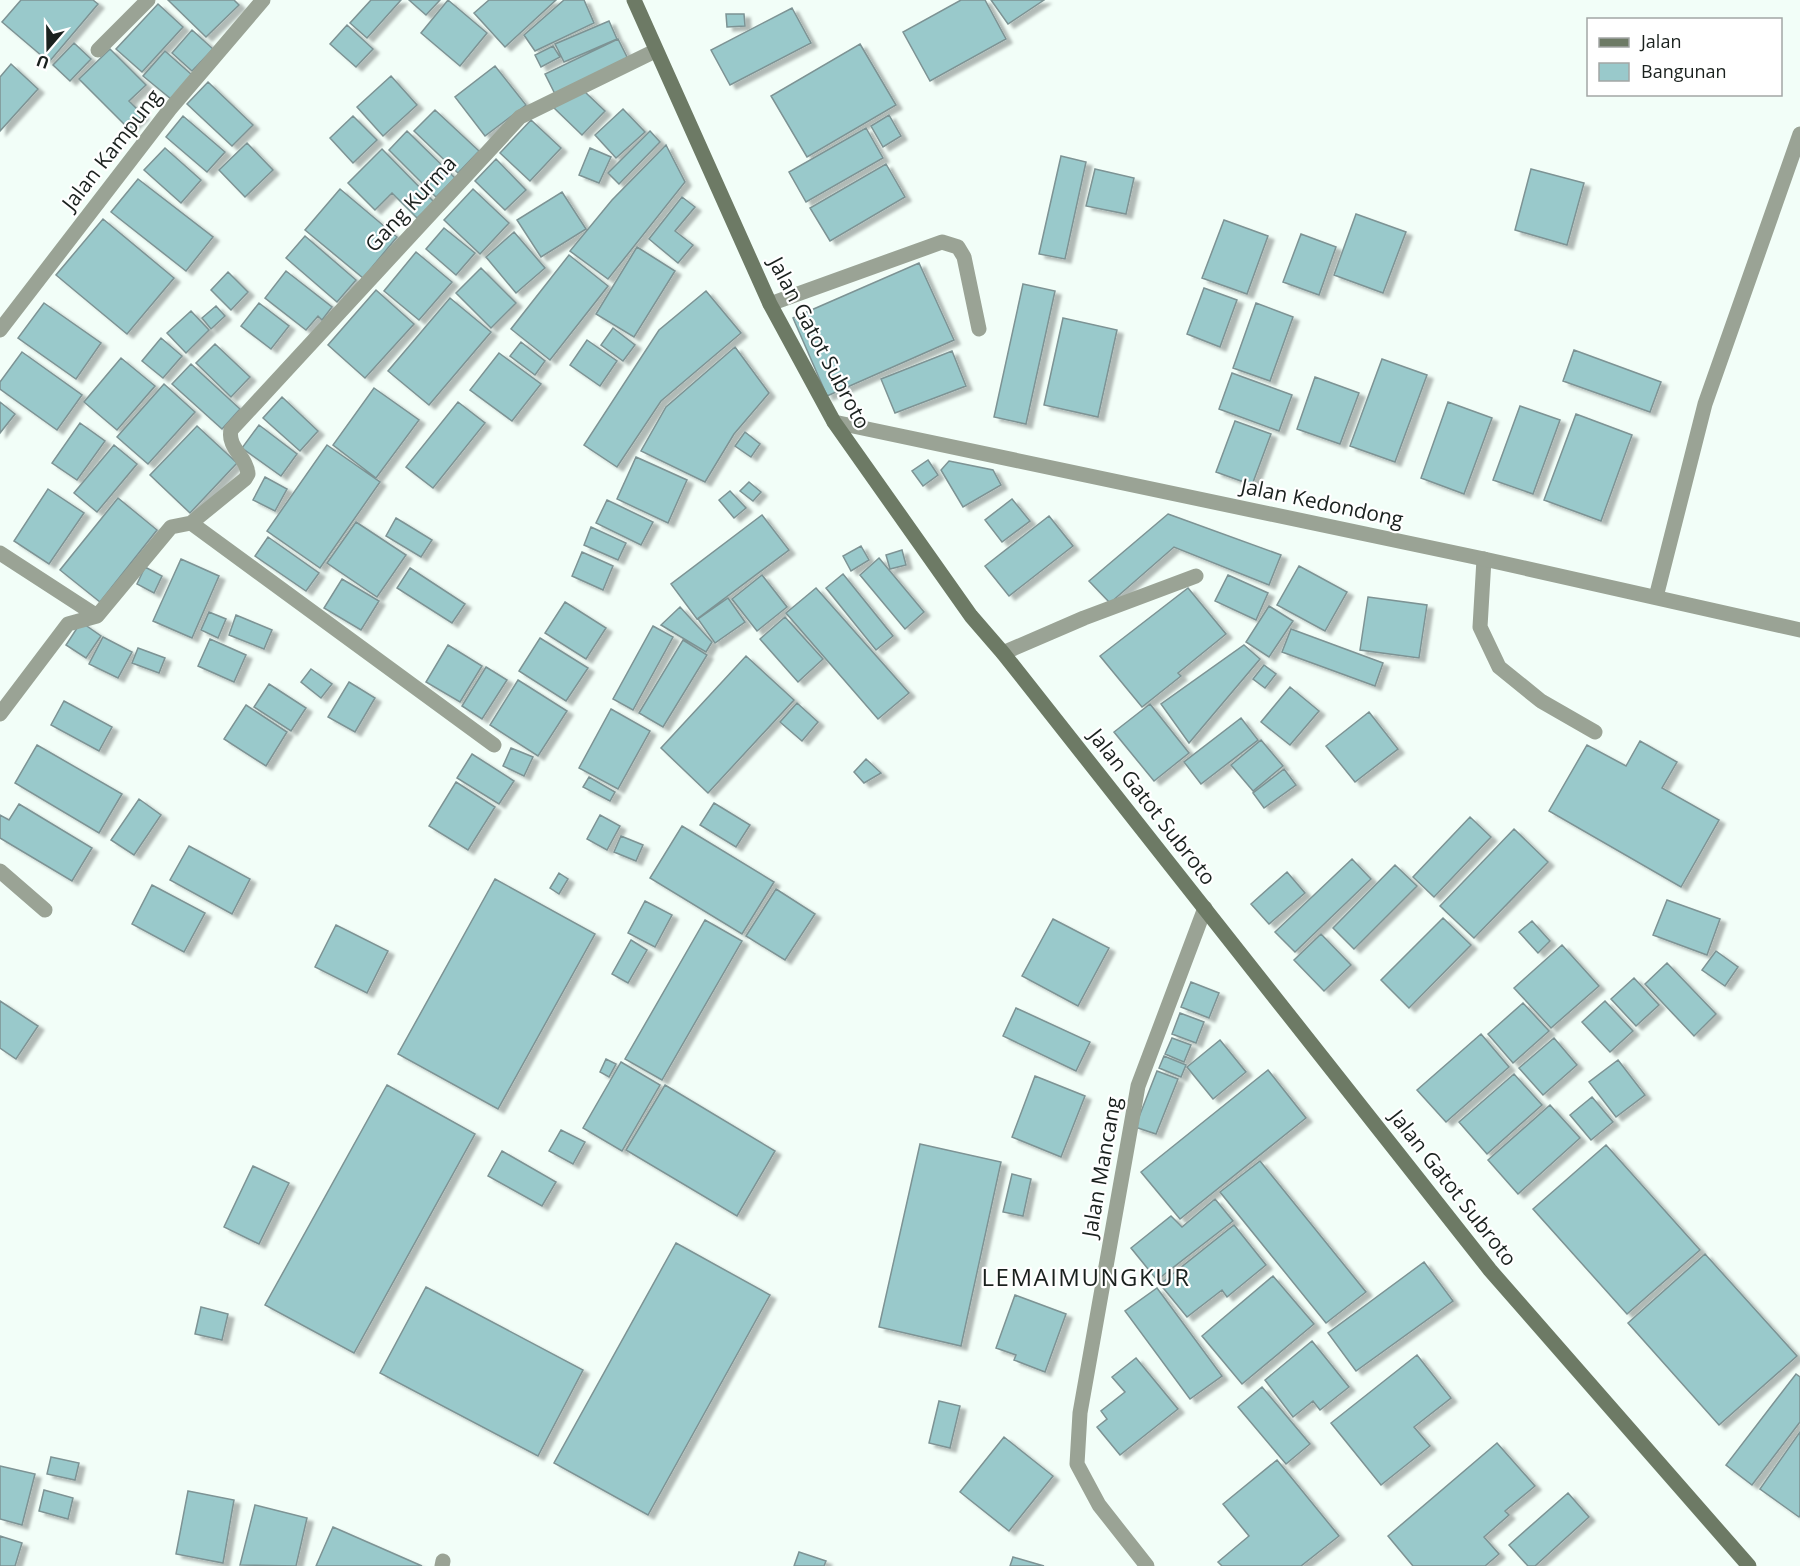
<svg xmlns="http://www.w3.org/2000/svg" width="1800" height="1566" viewBox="0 0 1800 1566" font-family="'Open Sans',sans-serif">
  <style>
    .building { fill: #99c9cb; stroke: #7d9394; stroke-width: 1.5; filter: url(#shadow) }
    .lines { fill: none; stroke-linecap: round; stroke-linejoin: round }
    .lane { stroke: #9aa395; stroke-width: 15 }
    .street { stroke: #9aa395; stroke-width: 15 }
    .secondary { stroke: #6d7a65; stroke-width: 15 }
    .labels { text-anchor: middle; stroke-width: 4.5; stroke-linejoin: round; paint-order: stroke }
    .street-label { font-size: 21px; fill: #1a211e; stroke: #fff }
    .quarter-label { font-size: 24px; letter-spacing: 1.5px; fill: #1a211e; stroke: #fff }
  </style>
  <defs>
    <filter id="shadow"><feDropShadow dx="6" dy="4" stdDeviation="1.5" flood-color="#0004"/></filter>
  </defs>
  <rect width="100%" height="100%" fill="#f2fef8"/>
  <path class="building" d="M21,0H93L98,4L49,62L2,22Z
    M168,0H234L239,5L206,37Z
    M371,0H401L367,38L350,23Z
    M409,0H440L426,15Z
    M448,0L487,33L460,66L421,33Z
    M489,0H556L505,47L474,13Z
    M564,0H584L594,23L535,51L524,35Z
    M961,0H985L1006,39L930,81L903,32Z
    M991,0H1044L1008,24Z
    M158,4L183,27L142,72L116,49Z
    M792,8L811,43L730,85L711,50Z
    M726,14H744L745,26L727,27Z
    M609,21L617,39L564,62L555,44Z
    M347,25L373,49L356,67L330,44Z
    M192,30L213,49L192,71L172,53Z
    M618,39L629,61L556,96L545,74Z
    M74,43L91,59L70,81L53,65Z
    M860,44L896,105L807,157L771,96Z
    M553,46L560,57L541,67L535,55Z
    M110,49L146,85L129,101L143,115L129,129L79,79Z
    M165,51L192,75L171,99L143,76Z
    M11,64L38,89L0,131V77Z
    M495,66L526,105L485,136L455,97Z
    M391,76L417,105L383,136L357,107Z
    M208,82L253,125L232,146L187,104Z
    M585,92L605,111L582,135L552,106Z
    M623,109L645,132L616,158L595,135Z
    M435,110L479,151L458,173L414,131Z
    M889,115L901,136L883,147L871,126Z
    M183,116L225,152L207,172L166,137Z
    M353,116L377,140L353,163L330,138Z
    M531,120L561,148L530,181L500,153Z
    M866,128L883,158L806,202L789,172Z
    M407,131L455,178L436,197L389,150Z
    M650,131L660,142L619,184L608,173Z
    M247,143L273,170L245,197L219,170Z
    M666,145L685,182L608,279L570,251L612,200Z
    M165,148L201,180L181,203L144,170Z
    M590,148L611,157L599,183L579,175Z
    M382,149L434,202L417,218L392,193L375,210L348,183Z
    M1061,156L1086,162L1065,259L1039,254Z
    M496,159L526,190L505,210L475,181Z
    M886,164L905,197L830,241L810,208Z
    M1095,169L1134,178L1126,214L1086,206Z
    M1531,169L1584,183L1567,245L1515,230Z
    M138,179L213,237L186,271L111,212Z
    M340,189L397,237L363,278L305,230Z
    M473,189L509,223L480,254L444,220Z
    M562,192L586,229L541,257L517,220Z
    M682,197L695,207L675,231L693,245L678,263L649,239Z
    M1356,214L1406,232L1383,293L1334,275Z
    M103,219L174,278L127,334L56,275Z
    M1224,220L1268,236L1247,294L1202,278Z
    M444,228L475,253L456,275L426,249Z
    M514,232L545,268L516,293L486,257Z
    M1301,234L1336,247L1319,295L1283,282Z
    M305,236L356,280L337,302L286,258Z
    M637,247L675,271L634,337L596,314Z
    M416,252L452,282L419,320L384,291Z
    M569,255L608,286L550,360L511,329Z
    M919,263L954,340L827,396L793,318Z
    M481,268L516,303L491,328L456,293Z
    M286,271L332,307L322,320L318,316L306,330L265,298Z
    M228,272L248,292L231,310L211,290Z
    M1023,284L1055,291L1026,424L994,417Z
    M1204,288L1237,300L1220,347L1187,334Z
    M376,290L414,324L365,378L328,345Z
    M706,291L741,333L661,401L617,467L584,445L659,330Z
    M450,298L491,332L429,405L388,371Z
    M44,303L101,343L76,379L18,338Z
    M259,303L289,326L271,349L241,326Z
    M1256,303L1293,317L1270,381L1233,368Z
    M216,306L225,316L211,329L202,318Z
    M191,311L209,330L186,353L167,333Z
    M1063,318L1117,330L1098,417L1044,405Z
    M613,328L635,345L623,361L601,345Z
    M161,338L182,356L163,378L142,361Z
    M587,340L617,361L600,386L570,365Z
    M521,342L545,361L535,375L510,356Z
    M215,344L250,377L231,397L196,363Z
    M735,347L769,393L734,434L705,482L641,451L666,407Z
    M1574,350L1661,382L1650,412L1563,381Z
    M952,351L966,386L895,413L881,379Z
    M22,352L82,395L57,430L0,389V382Z
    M499,353L541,384L512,421L470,390Z
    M121,358L155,386L117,430L84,402Z
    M1382,359L1427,375L1395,462L1350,446Z
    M191,364L240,409L222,429L172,384Z
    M1232,373L1292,395L1279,431L1219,409Z
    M1315,377L1359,393L1340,444L1297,429Z
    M164,384L195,412L148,464L117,437Z
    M374,388L419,420L376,478L333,445Z
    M282,397L318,431L300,451L263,418Z
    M0,402L15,414L0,433Z
    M458,402L485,423L433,488L406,467Z
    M1448,402L1492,418L1464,494L1421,478Z
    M1520,406L1560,420L1533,494L1493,480Z
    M1576,414L1632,435L1601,521L1544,500Z
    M1235,421L1271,434L1252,485L1216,472Z
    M80,423L105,441L77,480L52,463Z
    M259,425L297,454L281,476L242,448Z
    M197,426L237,463L190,513L150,475Z
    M745,432L760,444L751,457L735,446Z
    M114,445L137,464L97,512L74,493Z
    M327,445L380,482L320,568L267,531Z
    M636,457L687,480L668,523L617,499Z
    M928,460L938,475L923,486L912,471Z
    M949,461L993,470L1001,485L963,507L941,470Z
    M265,477L287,489L275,511L253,500Z
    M749,482L761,492L753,501L740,491Z
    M48,489L84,513L49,564L14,541Z
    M730,491L746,508L734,518L719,500Z
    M118,498L157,530L100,602L60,570Z
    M1012,499L1030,521L1002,542L985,520Z
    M607,500L653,522L641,545L596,523Z
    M1168,514L1281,555L1269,585L1174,547L1110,603L1089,581Z
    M762,515L789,550L697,619L671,584Z
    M1049,516L1073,546L1009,596L985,566Z
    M396,518L432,540L421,557L386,536Z
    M356,522L406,555L377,597L327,563Z
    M591,527L626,543L618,560L584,545Z
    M268,537L319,573L306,591L255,556Z
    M861,546L869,560L851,571L843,556Z
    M902,550L906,565L890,569L886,555Z
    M582,552L613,566L603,590L572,576Z
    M879,558L924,612L905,629L860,575Z
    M181,559L219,576L192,638L153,621Z
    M1299,566L1347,592L1325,631L1277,605Z
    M145,567L162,576L154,593L137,584Z
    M410,568L465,604L452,623L397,588Z
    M843,574L893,636L876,650L826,588Z
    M762,575L787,607L757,631L732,599Z
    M1228,575L1268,593L1256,620L1215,601Z
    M342,579L379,601L361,630L324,608Z
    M816,588L909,693L878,719L786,613Z
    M1188,588L1226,634L1178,673L1181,676L1142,707L1100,656Z
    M1368,597L1427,605L1419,658L1360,650Z
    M728,598L745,622L715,643L698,619Z
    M565,602L606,628L586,659L545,633Z
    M1269,606L1293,621L1269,657L1246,642Z
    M680,607L712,642L706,652L661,625Z
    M209,612L226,619L218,638L201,630Z
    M236,615L272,630L264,649L229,635Z
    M785,617L823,659L798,682L760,639Z
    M81,622L101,636L86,658L66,645Z
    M653,626L673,637L633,710L613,699Z
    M1291,629L1383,663L1375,686L1282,652Z
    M103,637L132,652L118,678L89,664Z
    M540,638L588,668L566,701L519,671Z
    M210,639L246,655L234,682L198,666Z
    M683,640L707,655L663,727L639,713Z
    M448,645L482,666L460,702L426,682Z
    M1244,645L1260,659L1189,743L1161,704Z
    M138,648L165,658L159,673L132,663Z
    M746,656L794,700L708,793L661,748Z
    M1264,665L1276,674L1265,688L1253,679Z
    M486,667L507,680L482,719L462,706Z
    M311,669L332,684L321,698L301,682Z
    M518,680L567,711L538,756L490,725Z
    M349,682L375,698L355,732L328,717Z
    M269,684L306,708L291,731L254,707Z
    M1290,687L1319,711L1290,745L1261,722Z
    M64,701L112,727L99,751L51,725Z
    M797,703L818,722L802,741L780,722Z
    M1150,704L1189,753L1154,781L1114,732Z
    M246,705L287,732L266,766L224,739Z
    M611,709L650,731L618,789L579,768Z
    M1369,712L1398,749L1355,782L1326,746Z
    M1241,718L1258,740L1201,784L1184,762Z
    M1261,740L1283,766L1253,791L1231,765Z
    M1640,741L1677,762L1662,788L1719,820L1681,887L1549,811L1587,745L1626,766Z
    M37,745L122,794L99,833L15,783Z
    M511,748L533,757L524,776L503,766Z
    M472,754L514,781L499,804L457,778Z
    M866,759L881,773L864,783L854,772Z
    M1284,769L1296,785L1264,808L1253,793Z
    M589,777L615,792L610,801L583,787Z
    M456,782L495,807L468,850L429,826Z
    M139,799L161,815L134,855L111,840Z
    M714,803L750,825L736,847L700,825Z
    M19,804L92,848L72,881L0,838V815L9,820Z
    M600,815L620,826L607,850L587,839Z
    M1470,817L1491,837L1434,897L1413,877Z
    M682,826L774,882L742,934L650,878Z
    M1514,829L1548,862L1474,938L1440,906Z
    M621,836L643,845L636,861L614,852Z
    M189,846L250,879L232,914L170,880Z
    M1352,859L1371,879L1295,952L1275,932Z
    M1395,865L1417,886L1354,949L1333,928Z
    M1287,872L1305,893L1269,924L1251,904Z
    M559,873L568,879L559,894L550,888Z
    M495,879L595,934L498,1109L398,1054Z
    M152,885L205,913L184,952L132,924Z
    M776,889L815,914L785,960L746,936Z
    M1667,900L1720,919L1707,955L1653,935Z
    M645,901L672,915L655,947L628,933Z
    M1443,918L1471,945L1409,1008L1381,980Z
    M1053,919L1109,948L1078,1006L1022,976Z
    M705,920L742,941L662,1080L625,1059Z
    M1532,921L1550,941L1538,953L1519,932Z
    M336,925L388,951L367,993L315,967Z
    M1321,934L1351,965L1324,991L1294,960Z
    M631,940L647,950L628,983L612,974Z
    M1562,945L1599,986L1551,1028L1514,988Z
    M1716,951L1738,967L1725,986L1702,970Z
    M1667,963L1716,1014L1694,1036L1645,984Z
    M1634,978L1659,1005L1636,1026L1611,999Z
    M1191,982L1219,993L1209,1018L1181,1007Z
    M0,1001L38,1026L16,1059L0,1048Z
    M1605,1001L1633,1031L1610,1052L1582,1022Z
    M1523,1003L1549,1031L1513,1063L1488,1034Z
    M1016,1008L1090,1042L1076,1071L1003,1036Z
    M1180,1013L1204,1022L1196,1043L1172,1034Z
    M1481,1034L1509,1067L1446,1122L1417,1090Z
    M1172,1038L1191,1045L1184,1062L1165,1054Z
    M1554,1038L1577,1065L1543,1095L1519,1068Z
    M1220,1040L1246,1072L1213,1099L1187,1067Z
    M1164,1056L1186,1065L1181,1077L1159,1068Z
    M606,1059L616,1064L609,1077L600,1072Z
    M1618,1060L1645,1095L1616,1117L1589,1082Z
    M621,1062L660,1085L622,1151L583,1128Z
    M1268,1070L1306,1118L1180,1219L1141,1172Z
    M1157,1071L1178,1079L1156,1134L1135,1127Z
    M1514,1074L1542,1105L1487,1154L1459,1122Z
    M1035,1076L1085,1096L1061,1157L1012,1137Z
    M387,1085L475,1134L354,1353L265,1305Z
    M665,1085L775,1151L737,1216L626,1150Z
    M1592,1097L1613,1122L1591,1140L1570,1115Z
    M1550,1105L1580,1138L1518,1194L1488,1160Z
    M561,1130L585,1142L573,1164L549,1151Z
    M920,1144L1001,1162L961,1346L879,1327Z
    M1606,1145L1700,1250L1627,1314L1533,1209Z
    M502,1151L556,1182L542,1206L488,1176Z
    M1260,1161L1366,1292L1326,1323L1220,1192Z
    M253,1166L289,1183L259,1244L224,1227Z
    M1012,1174L1031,1179L1023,1216L1003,1212Z
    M1215,1199L1233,1221L1157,1280L1131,1248L1171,1216L1182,1227Z
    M1234,1225L1266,1265L1227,1297L1222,1290L1187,1317L1160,1284Z
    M676,1243L770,1295L648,1515L554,1463Z
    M1705,1254L1797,1356L1719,1425L1628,1323Z
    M1424,1262L1453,1301L1356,1371L1328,1333Z
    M1273,1276L1314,1324L1242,1384L1202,1336Z
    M426,1287L583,1370L538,1456L380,1373Z
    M1157,1288L1222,1376L1190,1399L1125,1311Z
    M1015,1295L1066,1314L1045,1372L1014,1360L1016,1355L996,1348Z
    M201,1307L228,1314L222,1340L195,1334Z
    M1312,1341L1349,1387L1320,1410L1313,1401L1293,1417L1265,1380Z
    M1417,1355L1451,1398L1414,1427L1430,1446L1381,1485L1331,1423Z
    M1136,1358L1178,1409L1120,1455L1097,1427L1107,1419L1101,1411L1125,1392L1112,1377Z
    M1796,1374L1800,1377V1422L1752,1485L1726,1465Z
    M1262,1387L1310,1444L1286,1464L1238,1407Z
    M939,1401L960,1406L950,1448L929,1443Z
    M1800,1432V1515L1799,1517L1760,1489Z
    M1004,1437L1053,1476L1009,1531L960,1492Z
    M1497,1443L1535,1486L1505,1511L1509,1515L1484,1537L1499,1554L1485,1566H1413L1388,1536Z
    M51,1457L79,1463L75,1480L47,1474Z
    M1277,1460L1339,1536L1301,1566H1222L1218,1562L1249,1536L1223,1504Z
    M0,1466L35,1474L22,1525L0,1519Z
    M44,1490L73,1498L68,1519L39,1511Z
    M188,1491L234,1500L223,1563L176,1554Z
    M1568,1493L1589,1517L1535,1566H1528L1509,1545Z
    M255,1505L307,1518L296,1566L240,1565Z
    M333,1527L422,1566H316Z
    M0,1536L22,1543L15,1566H0Z
    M799,1552L826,1561L824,1566H794Z
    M1013,1557L1044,1566H1010Z"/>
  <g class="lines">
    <path class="lane" d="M770,304L942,242L958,247L964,257L979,329
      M1484,559L1480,627L1499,667L1541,701L1595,732
      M1003,653L1084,618L1196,576"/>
    <path class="street" d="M98,50L148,0
      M0,330L170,109L263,0
      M834,422L1484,559L1800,630
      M191,523L494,745
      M0,553L97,616
      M1656,597L1705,404L1800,134
      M0,714L68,624L97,616L171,527L191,523L245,479L248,474C247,457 227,448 231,430L520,117L655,51
      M0,871L45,910
      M442,1566L443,1561
      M1147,1566L1099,1505L1077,1464L1080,1413L1138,1086L1205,908"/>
    <path class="secondary" d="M634,0L770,304L834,422L971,616L1003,653L1490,1270L1749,1566"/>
  </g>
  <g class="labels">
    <g class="street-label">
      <text transform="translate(112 150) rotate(-52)" y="7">Jalan Kampung</text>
      <text transform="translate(411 204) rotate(-47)" y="7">Gang Kurma</text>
      <text transform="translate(819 343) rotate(62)" y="7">Jalan Gatot Subroto</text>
      <text transform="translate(1322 503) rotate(12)" y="7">Jalan Kedondong</text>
      <text transform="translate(1152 807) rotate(52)" y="7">Jalan Gatot Subroto</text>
      <text transform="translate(1102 1167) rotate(-80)" y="7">Jalan Mancang</text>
      <text transform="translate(1453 1188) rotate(52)" y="7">Jalan Gatot Subroto</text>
    </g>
    <g class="quarter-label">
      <text x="1086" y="1286">LEMAIMUNGKUR</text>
    </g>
  </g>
  <rect x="1587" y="18" width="195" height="78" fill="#ffffff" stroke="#a3a6a5" stroke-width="1.5"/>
  <rect x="1599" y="38" width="30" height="9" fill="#6d7a65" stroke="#a3a6a5" stroke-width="1.5"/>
  <text x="1641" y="48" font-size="18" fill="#1a211e">Jalan</text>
  <rect x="1599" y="63" width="30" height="18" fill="#99c9cb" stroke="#a3a6a5" stroke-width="1.5"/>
  <text x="1641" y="78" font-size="18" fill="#1a211e">Bangunan</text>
  <g transform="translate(48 48) rotate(200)" stroke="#ffffff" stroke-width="4.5" paint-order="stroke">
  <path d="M0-4.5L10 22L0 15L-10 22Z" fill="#1a211e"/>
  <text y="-9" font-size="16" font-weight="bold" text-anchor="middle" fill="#1a211e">U</text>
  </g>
</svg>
